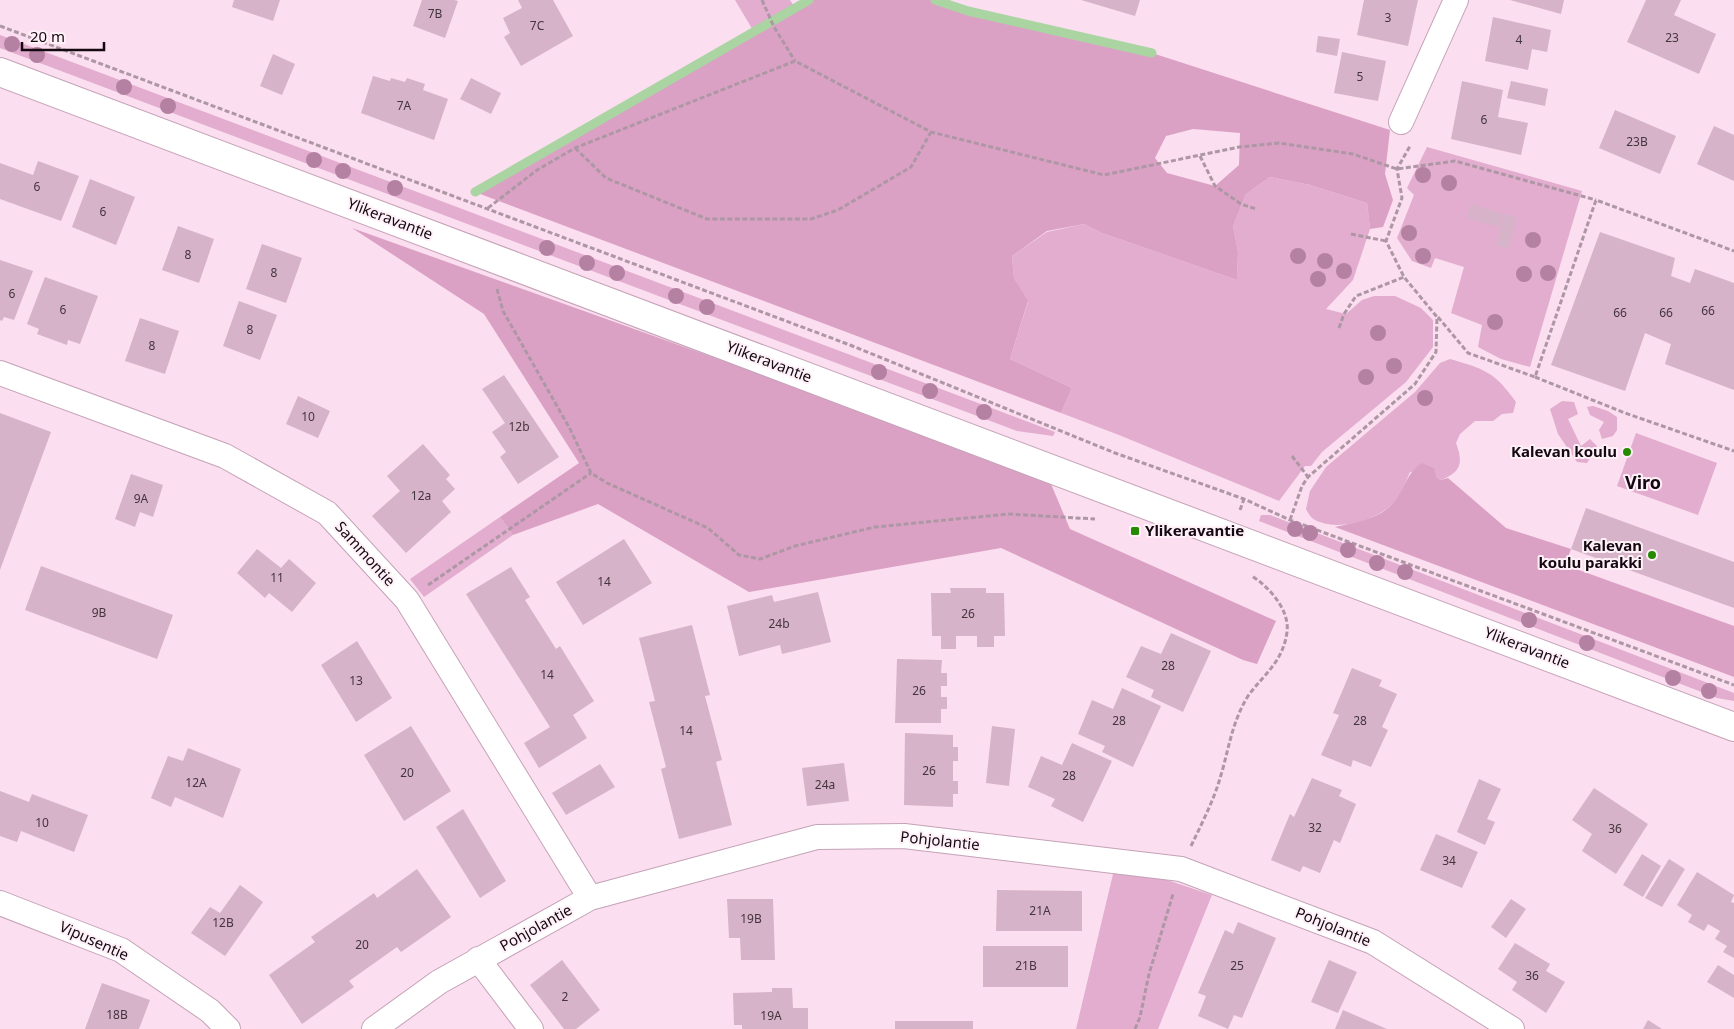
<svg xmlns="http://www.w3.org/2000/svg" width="1734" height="1029" viewBox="0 0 1734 1029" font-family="'Noto Sans',sans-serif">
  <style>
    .green { fill: #e2adce }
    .forest { fill: #dba1c5; fill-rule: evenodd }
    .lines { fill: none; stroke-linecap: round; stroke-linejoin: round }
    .stream { stroke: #aad4a1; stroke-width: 9 }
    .building { fill: #d6b3c8 }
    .street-casing { stroke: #c4a2b7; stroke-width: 26 }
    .secondary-casing { stroke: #c4a2b7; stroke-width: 30 }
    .path { stroke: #ae97a5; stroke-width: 3; stroke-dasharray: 5 2.5; stroke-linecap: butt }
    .street { stroke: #fff; stroke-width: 24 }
    .secondary { stroke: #fff; stroke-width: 28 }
    .tree { fill: #b481a3 }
    .poi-dot { fill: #258a00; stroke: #fff0f8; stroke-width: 2 }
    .labels { text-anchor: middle; stroke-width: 4; stroke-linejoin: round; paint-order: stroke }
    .number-label { font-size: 12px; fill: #44343e }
    .street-label { font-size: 15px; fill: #140910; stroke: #fff0f8 }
    .poi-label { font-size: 15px; font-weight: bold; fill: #140910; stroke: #fff0f8; text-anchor: end }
    .quarter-label { font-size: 18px; font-weight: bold; fill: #140910; stroke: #fff0f8 }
  </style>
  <rect width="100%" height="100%" fill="#fbdeef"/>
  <path class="green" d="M735,0H790L795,8L754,32Z
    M0,35L1055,432L1053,436L1017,431L0,48Z
    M1427,147L1582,191L1530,367L1501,359L1478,347L1482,325L1451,313L1464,267L1435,258L1431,268L1412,261L1397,238L1414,195L1407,188Z
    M1270,177L1310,185L1367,203L1370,229L1353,280L1326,309L1346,314L1362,300L1374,296H1395L1421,308L1433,320V347L1406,382L1322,452L1311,466H1305L1279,501L1119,435L1061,413L1072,388L1010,359L1028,302L1014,278L1012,256L1047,232L1084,224L1102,233L1237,280L1238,252L1233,226L1246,194Z
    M1450,359C1484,369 1494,371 1516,402L1513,413L1502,414L1493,421H1475L1460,434L1456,443C1463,462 1462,472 1441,480L1436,477L1410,472C1406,481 1402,492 1396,500C1380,520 1335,534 1312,518C1310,516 1307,511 1306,509L1310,491L1326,467L1415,392L1440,363Z
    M1562,401L1574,402L1578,414L1568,419L1581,446L1590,439L1597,446L1587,463L1577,462L1558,434L1550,409Z
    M1593,406L1608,411L1617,417V430L1613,436L1602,439L1599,430L1604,422L1590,415L1587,407Z
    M1636,433L1717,463L1698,515L1617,486Z
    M1261,515H1270L1734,693V701L1717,698L1259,521Z
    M500,517L513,535L424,597L410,579Z
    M1114,870L1167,880L1212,895L1158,1029H1076Z"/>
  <path class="forest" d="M809,0H935L968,11L1152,53L1390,130L1385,174L1393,200L1383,227L1370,229L1367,203L1310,185L1270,177L1246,194L1233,226L1238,252L1237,280L1102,233L1084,224L1047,231L1012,256L1014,278L1028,301L1010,359L1072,388L1061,413L475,192ZM1193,129L1240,133L1239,165L1215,186L1167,173L1155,158L1166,136Z
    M352,228L1048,477L1070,529L1276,621L1257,664L1243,660L1001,548L749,592L598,504L513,535L500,517L579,463L484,314Z
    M1421,463L1434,468L1436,477L1441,480L1448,478L1506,528L1571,549L1565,565L1734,626V677L1335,527C1357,522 1383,519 1397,498C1407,483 1406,476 1421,463Z"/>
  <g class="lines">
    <path class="stream" d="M935,0L968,11L1152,53
      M475,192L809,0"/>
  </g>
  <path class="building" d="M234,0H280L273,21L232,7Z
    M422,0H454L458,1L445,38L413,26Z
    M518,0H553L573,36L521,66L504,37L510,33L503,18L522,8Z
    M1081,0H1140L1135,16Z
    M1364,0H1418L1408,46L1357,35Z
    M1510,0H1564L1561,14Z
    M1646,0H1681L1674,15L1716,34L1699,74L1627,42Z
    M1493,17L1551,30L1547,52L1532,49L1528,70L1485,61Z
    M1318,36L1340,39L1337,56L1316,52Z
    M1342,52L1386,61L1378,101L1334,93Z
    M273,54L295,64L282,95L260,86Z
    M373,76L390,81L391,78L405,82L407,78L425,84L423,90L448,99L434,140L361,113Z
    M471,78L501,93L491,114L460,99Z
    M1462,81L1503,90L1498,117L1528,123L1521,155L1451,139Z
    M1511,81L1548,89L1545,106L1507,98Z
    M1615,110L1676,136L1660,174L1599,148Z
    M1714,126L1734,135V181L1697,164Z
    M38,161L79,176L61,221L0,199V163L33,175Z
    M90,179L135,197L116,245L72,227Z
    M1471,204L1503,214L1499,227L1467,218Z
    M1504,214L1517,217L1509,249L1496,245Z
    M178,226L214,239L199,283L162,270Z
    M1600,232L1675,258L1671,276L1690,283L1695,269L1734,283V390L1665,364L1671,344L1645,333L1625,391L1551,365Z
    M262,244L302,258L286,303L246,289Z
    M0,260L33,271L14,320L4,317L2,321L0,320Z
    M45,277L98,296L80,344L68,340L67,345L37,334L39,329L27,324Z
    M239,301L277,315L260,360L223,346Z
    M140,318L179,331L165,374L125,361Z
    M504,375L559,457L518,484L500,457L506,452L492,432L505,423L482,389Z
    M298,396L330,411L318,438L286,424Z
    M0,413L51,432L0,570Z
    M423,444L450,475L446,479L455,489L442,501L451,512L406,553L372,516L400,491L387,476Z
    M131,474L163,485L153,517L140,512L135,527L115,519Z
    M1586,508L1734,562V608L1571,549Z
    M624,539L652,583L583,625L556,582Z
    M257,549L281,568L289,559L316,583L292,612L269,593L265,598L237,573Z
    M41,566L173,615L157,659L25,610Z
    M511,567L530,597L525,600L556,649L560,646L594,701L573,715L587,738L539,768L524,743L550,727L466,594Z
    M950,588H986V593H1004L1005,636H994V647H977V636H956V649H941V636H932L931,593H951Z
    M818,592L831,642L782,654L780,645L739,656L727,606L772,595L774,602Z
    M692,625L710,695L705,696L722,760L716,762L732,825L679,839L661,769L666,767L649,702L655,701L639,638Z
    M1171,633L1211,651L1183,712L1151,697L1154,690L1126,677L1141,646L1161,654Z
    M357,641L392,698L356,722L321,665Z
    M897,659L942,660L941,673H947V686H941V697H947V709H941V723H895Z
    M1352,668L1382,680L1379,686L1397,694L1382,727L1388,730L1371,767L1353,760L1351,767L1321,755L1339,715L1333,713Z
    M1122,688L1161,706L1133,767L1102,752L1105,746L1078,734L1092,700L1113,709Z
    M411,726L451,791L404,821L364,755Z
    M992,726L1015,729L1009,786L986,783Z
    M905,733L953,735V747H958V761H953V781H958V794H953V807L904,805Z
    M1072,743L1112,761L1083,822L1051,806L1055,799L1028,787L1041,756L1062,765Z
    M188,748L241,769L223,818L175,797L171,807L151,798L168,756L183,761Z
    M844,763L849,801L807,806L802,768Z
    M600,764L615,787L566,815L552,793Z
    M1312,778L1342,790L1339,796L1356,804L1340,843L1334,840L1320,873L1303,866L1300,872L1271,860L1290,814L1294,817Z
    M1479,779L1501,789L1487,819L1495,822L1485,845L1457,832Z
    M1594,788L1648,824L1616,874L1582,851L1592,834L1572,820Z
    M0,791L29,802L32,794L88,815L74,852L21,831L17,842L0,836Z
    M463,809L506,881L480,898L436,827Z
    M1436,834L1478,852L1462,888L1420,870Z
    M1642,854L1661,866L1643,897L1623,885Z
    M1669,859L1685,869L1662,907L1645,898Z
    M417,869L451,917L401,952L397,947L349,981L354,987L302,1024L269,975L315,942L311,937L374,893L377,898Z
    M1697,872L1734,895L1731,902L1734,903V958L1723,952L1727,946L1715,939L1720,931L1708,924L1704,931L1688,922L1692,915L1677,905Z
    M240,885L263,902L225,956L191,933L210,907L220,913Z
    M997,890L1082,891V931H996Z
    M727,899H773L775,960H741L740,938H729Z
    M1511,899L1526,909L1506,938L1491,927Z
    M1238,922L1276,938L1242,1018L1234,1015L1228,1029L1198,1016L1206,996L1198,993L1225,930L1233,934Z
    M1515,943L1550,964L1546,971L1565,982L1546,1013L1512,990L1517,982L1498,969Z
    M983,946H1068V987H983Z
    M562,960L600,1010L576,1029H564L530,985Z
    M1329,960L1357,972L1338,1013L1311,1002Z
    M1718,965L1734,975V998L1707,982Z
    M102,983L150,1000L139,1029H85Z
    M772,988H792L793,1008H808V1029H742V1025H734L733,993L772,992Z
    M1343,1010L1387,1029H1335Z
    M1648,1020L1662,1029H1643Z
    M895,1021H973V1029H895Z"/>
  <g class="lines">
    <g class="street-casing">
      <path id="street" d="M1401,122L1456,0
        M0,373L225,456L327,513L407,600L590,898
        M0,903L121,950L210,1011L228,1029
        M478,959L531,1029
        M374,1029L439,982L590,898L817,837L904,836L1181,869L1373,942L1512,1029"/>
    </g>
    <g class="secondary-casing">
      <path id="secondary" d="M0,72L1734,727"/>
    </g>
    <path class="path" d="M762,0L774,27L795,61
      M0,26L850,345L1115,453L1244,499L1290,520L1734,685
      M575,148L606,178L707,219H811L838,210L911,167L931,132
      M1200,156L1215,186L1241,204L1256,209
      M488,208L537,170L575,148L795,61L931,132L1104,175L1239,147L1279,143L1353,154L1397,169L1455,161L1596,200
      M1351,234L1386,241
      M497,289L503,311L570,429L591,473L607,483L708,528L739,555L760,559L795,546L875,527L1008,514L1095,519
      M1438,317L1468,353L1535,377L1596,200L1734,251
      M1339,328L1344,314L1356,296L1404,277
      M1535,377L1625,413L1734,451
      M1292,456L1308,477
      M1240,510L1244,499
      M1290,520L1302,486L1308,477L1415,384L1436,352L1437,317L1404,277L1386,241L1402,198L1397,169L1410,146
      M428,585L591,473
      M1191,846C1202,823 1214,800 1221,775C1229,748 1232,722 1248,696C1264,674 1283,662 1287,632C1290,610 1269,587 1252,576
      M1135,1029L1140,1017L1149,974L1173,894"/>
    <use href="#street" class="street"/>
    <use href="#secondary" class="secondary"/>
  </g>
  <g class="tree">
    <circle cx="12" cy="44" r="8"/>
    <circle cx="37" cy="55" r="8"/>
    <circle cx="124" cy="87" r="8"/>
    <circle cx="168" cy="106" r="8"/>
    <circle cx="314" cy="160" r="8"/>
    <circle cx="343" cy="171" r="8"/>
    <circle cx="1423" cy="175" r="8"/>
    <circle cx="1449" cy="183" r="8"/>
    <circle cx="395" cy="188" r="8"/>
    <circle cx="1409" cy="233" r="8"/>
    <circle cx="1533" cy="240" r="8"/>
    <circle cx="547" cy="248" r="8"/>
    <circle cx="1298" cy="256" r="8"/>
    <circle cx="1423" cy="256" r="8"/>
    <circle cx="1325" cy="261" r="8"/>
    <circle cx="587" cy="263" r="8"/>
    <circle cx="1344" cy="271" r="8"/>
    <circle cx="617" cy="273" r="8"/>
    <circle cx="1548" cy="273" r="8"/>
    <circle cx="1524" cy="274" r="8"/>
    <circle cx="1318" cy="279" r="8"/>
    <circle cx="676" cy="296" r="8"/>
    <circle cx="707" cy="307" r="8"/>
    <circle cx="1495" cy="322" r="8"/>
    <circle cx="1378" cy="333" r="8"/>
    <circle cx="1394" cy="366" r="8"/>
    <circle cx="879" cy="372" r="8"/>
    <circle cx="1366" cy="377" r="8"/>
    <circle cx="930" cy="391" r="8"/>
    <circle cx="1425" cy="398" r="8"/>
    <circle cx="984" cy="412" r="8"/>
    <circle cx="1295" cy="529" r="8"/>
    <circle cx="1310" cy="533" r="8"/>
    <circle cx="1348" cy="550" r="8"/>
    <circle cx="1377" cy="563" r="8"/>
    <circle cx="1405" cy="572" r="8"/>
    <circle cx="1529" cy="620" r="8"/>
    <circle cx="1587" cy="643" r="8"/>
    <circle cx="1673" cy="678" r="8"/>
    <circle cx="1709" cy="691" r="8"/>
  </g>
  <g class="poi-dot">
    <circle cx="1627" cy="452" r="5"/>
    <rect x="1130" y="526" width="10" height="10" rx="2.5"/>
    <circle cx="1652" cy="555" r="5"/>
  </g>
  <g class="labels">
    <g class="number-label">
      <text x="435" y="18">7B</text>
      <text x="1388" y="22">3</text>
      <text x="537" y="30">7C</text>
      <text x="1672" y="42">23</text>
      <text x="1519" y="44">4</text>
      <text x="1360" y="81">5</text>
      <text x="404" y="110">7A</text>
      <text x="1484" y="124">6</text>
      <text x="1637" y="146">23B</text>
      <text x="37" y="191">6</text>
      <text x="103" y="216">6</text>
      <text x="188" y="259">8</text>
      <text x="274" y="277">8</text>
      <text x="12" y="298">6</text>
      <text x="63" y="314">6</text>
      <text x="1708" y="315">66</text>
      <text x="1620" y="317">66</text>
      <text x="1666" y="317">66</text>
      <text x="250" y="334">8</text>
      <text x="152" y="350">8</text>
      <text x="308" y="421">10</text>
      <text x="519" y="431">12b</text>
      <text x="421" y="500">12a</text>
      <text x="141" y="503">9A</text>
      <text x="277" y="582">11</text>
      <text x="604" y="586">14</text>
      <text x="99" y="617">9B</text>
      <text x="968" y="618">26</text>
      <text x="779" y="628">24b</text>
      <text x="1168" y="670">28</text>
      <text x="547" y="679">14</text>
      <text x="356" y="685">13</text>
      <text x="919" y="695">26</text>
      <text x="1119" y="725">28</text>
      <text x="1360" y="725">28</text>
      <text x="686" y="735">14</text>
      <text x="929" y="775">26</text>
      <text x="407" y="777">20</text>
      <text x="1069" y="780">28</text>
      <text x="196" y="787">12A</text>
      <text x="825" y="789">24a</text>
      <text x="42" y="827">10</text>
      <text x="1315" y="832">32</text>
      <text x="1615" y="833">36</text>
      <text x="1449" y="865">34</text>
      <text x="1040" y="915">21A</text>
      <text x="751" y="923">19B</text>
      <text x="223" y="927">12B</text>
      <text x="362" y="949">20</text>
      <text x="1026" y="970">21B</text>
      <text x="1237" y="970">25</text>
      <text x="1532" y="980">36</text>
      <text x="565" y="1001">2</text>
      <text x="117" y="1019">18B</text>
      <text x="771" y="1020">19A</text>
    </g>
    <g class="street-label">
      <text transform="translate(390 219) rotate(21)" y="5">Ylikeravantie</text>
      <text transform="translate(769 362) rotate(21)" y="5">Ylikeravantie</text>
      <text transform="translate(365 554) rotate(48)" y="5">Sammontie</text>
      <text transform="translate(1527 648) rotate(21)" y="5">Ylikeravantie</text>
      <text transform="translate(940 841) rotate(6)" y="5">Pohjolantie</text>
      <text transform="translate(1333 927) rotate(22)" y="5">Pohjolantie</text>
      <text transform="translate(536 928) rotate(-29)" y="5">Pohjolantie</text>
      <text transform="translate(94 941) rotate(24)" y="5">Vipusentie</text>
    </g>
    <g class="poi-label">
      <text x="1617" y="457">Kalevan koulu</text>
      <text x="1145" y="536" text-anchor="start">Ylikeravantie</text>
      <text x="1642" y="551">Kalevan<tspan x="1642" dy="17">koulu parakki</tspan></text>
    </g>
    <g class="quarter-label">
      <text x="1643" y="489">Viro</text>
    </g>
  </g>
  <path d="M22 42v8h82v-8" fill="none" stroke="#140910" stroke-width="2.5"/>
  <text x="30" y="42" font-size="15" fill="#140910" stroke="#fff0f8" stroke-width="4" paint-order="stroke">20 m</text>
</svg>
